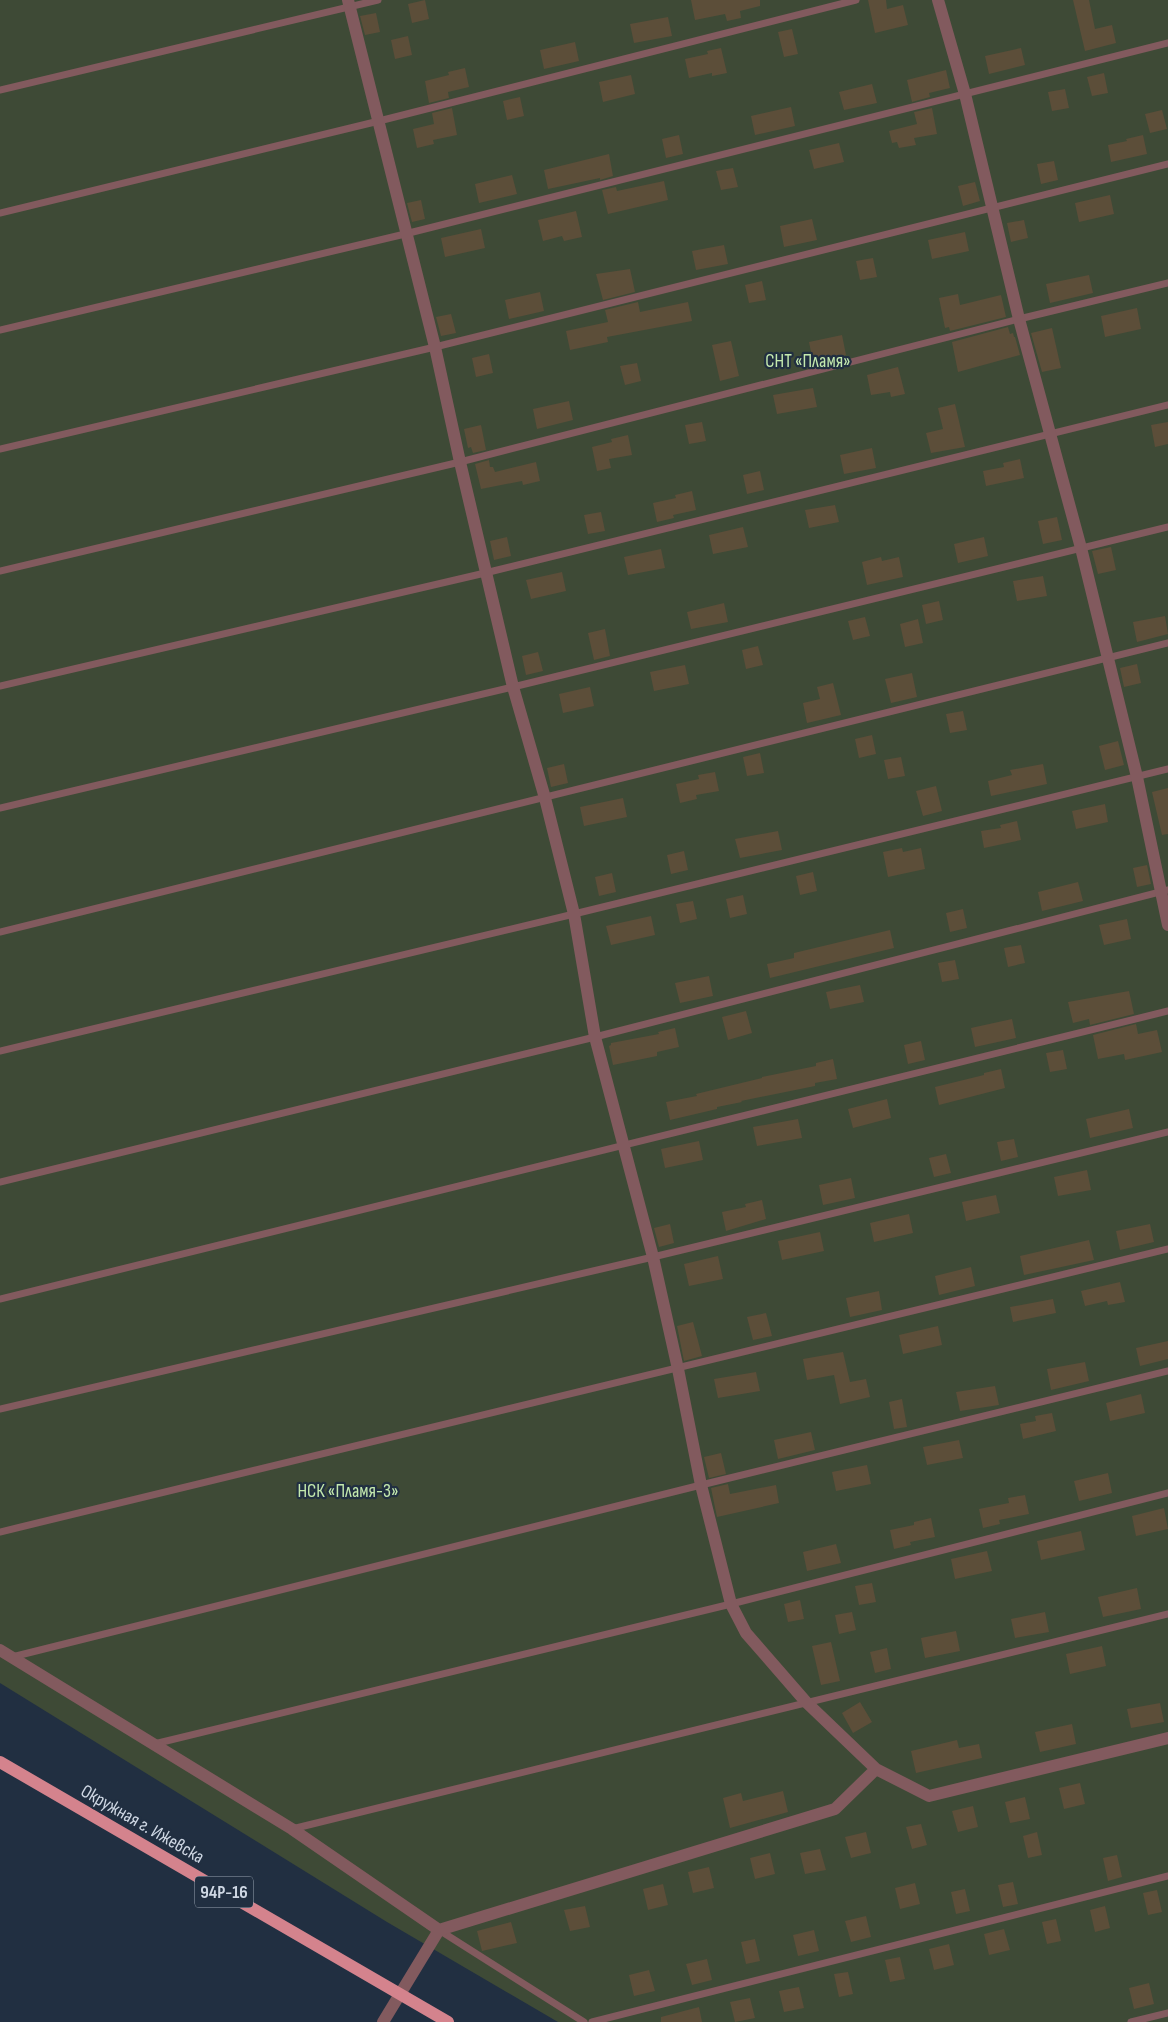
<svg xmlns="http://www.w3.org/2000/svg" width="1168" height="2022" viewBox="0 0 1168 2022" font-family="'Sofia Sans Condensed',sans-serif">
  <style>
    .green { fill: #3e4a36 }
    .building { fill: #5c4e39 }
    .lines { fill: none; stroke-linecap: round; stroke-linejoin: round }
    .service { stroke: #825a5e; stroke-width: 7 }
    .minor { stroke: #825a5e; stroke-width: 12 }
    .primary { stroke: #d4838d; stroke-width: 12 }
    .labels { text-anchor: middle; stroke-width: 4.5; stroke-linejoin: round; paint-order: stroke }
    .shield { fill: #212f41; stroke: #9aa5b2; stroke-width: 1 }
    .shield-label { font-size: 18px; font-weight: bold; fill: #ced7e3 }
    .park-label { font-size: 19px; fill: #c4e9ae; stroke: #212f41 }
    .street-label { font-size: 19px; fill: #ced7e3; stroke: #212f41 }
  </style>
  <rect width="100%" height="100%" fill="#212f41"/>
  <path class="green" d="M0,0H1168V2022H558L387,1922L0,1683Z"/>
  <path class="building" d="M425,0L429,19L412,23L408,4Z
    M691,0H760V6L740,11L741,18L727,21L725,14L695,20Z
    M868,0H886L887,9L903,5L908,25L875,33Z
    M1073,0H1089L1095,29L1112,25L1116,43L1085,51Z
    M376,13L380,32L365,35L360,16Z
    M668,17L672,36L634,43L630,24Z
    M792,29L798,54L784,57L778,32Z
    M408,36L412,55L395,59L391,40Z
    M575,42L579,61L544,69L540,50Z
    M721,48L727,73L712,76V73L689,78L685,59L708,54L707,51Z
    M1021,48L1025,65L989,74L985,56Z
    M465,68L469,87L448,92L449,98L429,103L425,81L449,75L448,72Z
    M946,70L950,88L929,93L930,97L912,102L907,80Z
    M1104,73L1108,93L1092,96L1087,77Z
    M631,75L635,94L603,102L599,82Z
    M872,84L877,103L844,110L839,92Z
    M1065,89L1069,108L1052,111L1048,92Z
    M520,97L524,116L507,120L503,101Z
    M791,107L795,126L755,135L751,116Z
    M452,108L457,135L433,140L434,144L417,148L413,129L434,124L432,113Z
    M932,108L937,134L914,138L916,145L899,148L897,142L892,143L889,131L917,124L914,112Z
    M1162,110L1167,129L1150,133L1145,114Z
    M679,135L683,154L666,158L662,139Z
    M1143,135L1147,154L1111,162L1108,145L1127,141L1126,139Z
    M839,143L844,162L814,169L809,150Z
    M609,154L613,176L600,180V178L548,189L544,170Z
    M1054,161L1058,180L1041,184L1037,164Z
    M733,168L738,187L721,190L716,171Z
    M512,175L517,194L479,203L475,184Z
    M664,181L668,200L608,214L602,190L616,187L617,191Z
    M975,182L980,201L963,206L958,186Z
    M1110,195L1114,214L1079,222L1075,203Z
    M421,200L425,219L412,222L407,203Z
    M576,211L582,237L564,241L562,236L543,241L538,220Z
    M812,219L817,240L784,247L780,226Z
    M1024,220L1028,238L1011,242L1007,223Z
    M481,229L485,248L445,257L441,238Z
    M965,232L969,251L932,259L928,240Z
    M724,245L728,264L696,270L692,251Z
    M873,258L877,277L860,280L856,261Z
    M630,269L635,292L603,300L596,274Z
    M1089,275L1093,293L1050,303L1046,284Z
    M762,281L766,300L749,303L745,285Z
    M540,292L544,311L509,319L505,300Z
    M958,294L960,305L1001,295L1006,317L950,331L949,327L945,328L939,298Z
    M638,302L640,312L688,302L692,321L607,337L608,342L570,350L566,331L608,322L605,310Z
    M1137,308L1141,329L1105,337L1101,316Z
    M451,314L456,333L441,336L436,317Z
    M1008,327L1010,334L1013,333L1014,337H1015L1020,355L958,372L952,342Z
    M1052,328L1061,368L1042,372L1031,333Z
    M842,335L846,355L813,362L809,342Z
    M731,341L739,376L720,381L712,345Z
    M489,354L493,373L476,377L472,358Z
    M637,363L641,381L625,385L620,366Z
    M898,367L905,394L891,397L890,392L871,395L867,375Z
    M813,388L817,407L777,414L773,395Z
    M569,401L573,420L537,429L533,409Z
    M955,404L965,447L931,453L926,433L943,429L938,408Z
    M702,422L706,441L689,444L685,425Z
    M1168,422V444L1155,447L1151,425Z
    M481,425L486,450L473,453L471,447L468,448L464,429Z
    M628,435L632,455L609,459L611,468L597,471L592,447L612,442L611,439Z
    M872,448L876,468L844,474L840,455Z
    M1020,459L1024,478L986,486L983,471L1004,467L1003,463Z
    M489,460L490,467H493L495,472L536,462L540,481L523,485L522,481L481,489L475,464Z
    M760,471L764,490L747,494L743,475Z
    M692,491L696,510L673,515L674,518L657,522L653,503L676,498L675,495Z
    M835,505L839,522L809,528L805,510Z
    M601,512L605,531L588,534L584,515Z
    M1057,517L1062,540L1043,544L1038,521Z
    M743,527L748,547L713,554L709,535Z
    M507,537L511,556L494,560L490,541Z
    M984,537L988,556L958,563L954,544Z
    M1111,547L1116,570L1098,574L1092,551Z
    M661,549L665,568L628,575L624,557Z
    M881,557L882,561L899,557L903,577L867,585L862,562Z
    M562,572L566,591L531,599L526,580Z
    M1043,576L1047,596L1017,601L1013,581Z
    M939,601L943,620L926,624L922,605Z
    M724,603L728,622L691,629L687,612Z
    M1165,616L1168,634L1137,642L1133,622Z
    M865,617L870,636L853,640L848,621Z
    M918,619L923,643L905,647L900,624Z
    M605,629L610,656L594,660L588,633Z
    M758,646L763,665L746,669L742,650Z
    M538,652L543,671L526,675L522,656Z
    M1137,664L1141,683L1124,687L1120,668Z
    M685,665L689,684L654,691L650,672Z
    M912,673L917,697L891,703L885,679Z
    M833,683L841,715L807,723L803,703L820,699L817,687Z
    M590,687L594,706L563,713L559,694Z
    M963,711L967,730L950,733L946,714Z
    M872,735L876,754L859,758L855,739Z
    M1118,741L1124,765L1105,770L1099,746Z
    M760,753L764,773L747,776L743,757Z
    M901,757L905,776L888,779L884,760Z
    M564,764L568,783L551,787L547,768Z
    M1043,764L1047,784L991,796L988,781L1012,775L1010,770Z
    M715,772L719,791L696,795L697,799L680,803L676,784L699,779L698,775Z
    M936,786L942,811L923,816L916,791Z
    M1168,788V834L1162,835L1152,792Z
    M623,798L627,817L584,826L580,807Z
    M1105,804L1108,822L1076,829L1072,811Z
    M1017,821L1021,840L984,848L981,831L1001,828L1000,825Z
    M778,831L782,850L740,858L735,839Z
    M902,848L903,852L921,848L925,869L888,877L883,852Z
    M684,851L688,870L671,874L667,855Z
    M1147,865L1151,884L1137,887L1133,868Z
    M813,872L817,891L800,895L796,876Z
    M612,873L616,892L599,896L595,877Z
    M1078,882L1083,901L1042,911L1038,892Z
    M743,895L747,914L730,918L726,899Z
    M693,901L697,919L680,923L676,904Z
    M963,909L967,928L950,932L946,913Z
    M651,916L655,935L611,945L606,926Z
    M1127,919L1131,939L1104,945L1099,925Z
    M890,930L894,948L770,978L767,964L794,958V953Z
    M1021,945L1025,963L1008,967L1004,948Z
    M955,960L959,979L942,982L938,963Z
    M709,976L713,996L680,1003L675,983Z
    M860,985L864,1002L830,1009L826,992Z
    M1129,991L1134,1014L1090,1025L1089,1019L1073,1023L1068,1002Z
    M746,1011L752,1033L728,1040L722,1017Z
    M1012,1019L1016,1038L975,1047L971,1028Z
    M1136,1024L1138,1034L1157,1030L1162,1052L1125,1060L1124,1054L1098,1059L1093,1035Z
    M675,1028L679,1047L657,1052V1056L613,1065L609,1046L611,1045V1043L659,1034L658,1032Z
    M921,1041L925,1060L908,1064L904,1045Z
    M1063,1050L1067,1069L1050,1072L1046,1053Z
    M833,1059L837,1079L815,1083V1086L741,1101L742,1102L717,1107V1109L670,1120L666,1102L697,1096L696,1094L762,1078V1077L816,1066V1063Z
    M1001,1069L1005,1088L939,1105L935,1087L984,1075V1073Z
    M887,1099L891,1118L853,1128L848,1109Z
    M1129,1109L1133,1128L1090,1138L1086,1119Z
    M798,1119L802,1138L757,1146L753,1127Z
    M1014,1139L1018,1157L1001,1161L997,1142Z
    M699,1141L703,1160L665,1168L661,1149Z
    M946,1154L951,1173L934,1177L929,1158Z
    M1087,1170L1091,1190L1058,1196L1054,1177Z
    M851,1178L855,1198L823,1205L819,1185Z
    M996,1195L1000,1213L966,1221L962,1202Z
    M762,1200L766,1219L726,1231L722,1212L746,1207L745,1204Z
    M909,1214L913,1233L874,1242L870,1223Z
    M670,1224L674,1243L659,1247L654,1228Z
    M1150,1224L1154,1242L1120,1250L1116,1231Z
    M820,1232L824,1251L782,1260L778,1241Z
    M1089,1240L1094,1260L1024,1275L1020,1256Z
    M718,1256L723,1279L689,1286L684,1264Z
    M971,1267L975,1286L939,1295L935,1276Z
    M1120,1282L1125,1302L1108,1305L1107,1301L1085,1306L1081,1291Z
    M879,1291L882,1310L850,1317L846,1298Z
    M1053,1299L1056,1313L1013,1322L1010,1307Z
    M766,1313L772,1336L753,1340L747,1317Z
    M693,1322L702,1356L684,1361L677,1326Z
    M938,1326L942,1345L903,1354L899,1335Z
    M1168,1341V1359L1140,1366L1136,1348Z
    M843,1352L850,1382L866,1379L870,1397L840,1404L834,1375L807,1380L803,1359Z
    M1085,1362L1089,1381L1051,1390L1047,1369Z
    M756,1372L760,1391L718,1398L714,1379Z
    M995,1386L999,1405L960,1411L956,1392Z
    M1141,1394L1145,1413L1110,1421L1106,1403Z
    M902,1399L907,1427L894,1429L889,1402Z
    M1052,1413L1056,1431L1023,1439L1020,1424L1036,1421L1035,1416Z
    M811,1432L815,1450L778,1459L774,1440Z
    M959,1440L963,1458L927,1465L923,1447Z
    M721,1453L726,1474L709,1478L704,1457Z
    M867,1465L871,1484L836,1491L832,1472Z
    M1108,1473L1112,1493L1079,1501L1074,1481Z
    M728,1484L730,1494L776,1485L779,1503L717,1517L711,1488Z
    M1025,1495L1029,1514L999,1520L1000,1524L983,1528L979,1509L1009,1503L1008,1498Z
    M1164,1508L1168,1529L1136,1536L1132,1516Z
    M931,1518L935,1537L910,1542L911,1545L894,1549L890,1530L914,1525V1522Z
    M1081,1531L1085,1550L1041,1560L1037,1541Z
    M836,1544L841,1563L807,1571L803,1552Z
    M987,1551L992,1571L955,1579L951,1559Z
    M872,1583L876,1602L859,1605L855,1586Z
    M1137,1588L1141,1609L1103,1617L1098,1597Z
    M800,1600L804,1619L788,1622L784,1604Z
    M852,1612L856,1630L839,1634L835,1615Z
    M1045,1612L1049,1632L1015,1638L1011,1619Z
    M956,1631L960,1651L925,1658L921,1638Z
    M831,1642L840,1681L821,1685L812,1646Z
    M1102,1646L1106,1666L1070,1674L1066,1654Z
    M887,1648L891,1669L875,1673L870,1652Z
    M860,1702L872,1722L853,1733L842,1713Z
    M1160,1703L1164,1722L1131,1728L1127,1709Z
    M1072,1724L1076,1744L1040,1752L1035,1732Z
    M957,1740L959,1748L979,1744L982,1758L916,1773L911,1751Z
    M1080,1783L1085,1804L1064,1809L1059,1788Z
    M783,1791L788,1812L730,1828L723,1798L741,1793L743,1801Z
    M1025,1797L1030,1819L1010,1823L1005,1802Z
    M973,1806L978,1827L958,1832L952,1811Z
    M921,1824L927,1845L912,1849L906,1827Z
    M866,1832L871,1853L851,1858L845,1837Z
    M1037,1832L1042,1855L1028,1858L1023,1836Z
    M820,1849L826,1870L805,1874L800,1853Z
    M770,1853L775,1874L755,1879L750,1858Z
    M1117,1855L1122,1877L1108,1881L1103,1858Z
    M709,1867L714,1888L693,1893L688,1872Z
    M1013,1882L1018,1904L1003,1907L998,1885Z
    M915,1883L920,1904L900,1909L895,1888Z
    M663,1884L668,1905L648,1910L643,1889Z
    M965,1889L970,1911L956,1914L951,1892Z
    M1157,1890L1162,1912L1148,1915L1143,1893Z
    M585,1906L590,1927L570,1931L564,1910Z
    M1105,1906L1110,1928L1095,1932L1090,1910Z
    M866,1916L871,1937L851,1942L845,1921Z
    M1056,1919L1061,1941L1047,1944L1042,1922Z
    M511,1922L517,1943L482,1951L477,1931Z
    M1004,1929L1010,1950L989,1955L984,1934Z
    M814,1930L819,1951L798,1956L793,1935Z
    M755,1939L760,1961L746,1964L741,1942Z
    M949,1944L954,1965L934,1970L929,1949Z
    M900,1957L905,1979L890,1982L885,1960Z
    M707,1959L712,1980L692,1985L686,1964Z
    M649,1970L655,1991L634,1996L629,1975Z
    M848,1972L853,1994L839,1997L834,1974Z
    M1149,1983L1154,2004L1134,2009L1129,1988Z
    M799,1987L804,2008L784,2012L779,1991Z
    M750,1998L755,2018L735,2022L730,2002Z
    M699,2007L702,2022H661V2017Z"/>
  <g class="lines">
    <path class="service" d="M0,90L378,0
      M0,213L379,121L856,0
      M0,330L405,234L1168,43
      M0,449L435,347L1168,164
      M0,571L460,462L1019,319L1168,283
      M0,686L485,573L1168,405
      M0,808L513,687L1168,527
      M0,932L1168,643
      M0,1051L574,914L1168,769
      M0,1182L595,1037L1168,890
      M0,1299L1168,1011
      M0,1409L653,1257L1168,1132
      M0,1532L1168,1249
      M12,1657L701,1485L1168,1371
      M154,1744L731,1604L1168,1493
      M292,1829L1168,1614
      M439,1930L584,2022
      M592,2022L1168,1876
      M1131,2022L1168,2013"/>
    <path class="minor" d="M348,0L435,347L460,462L513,687L545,798L574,914L595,1037L653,1257L678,1369L701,1485L731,1604L746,1633L806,1702L876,1769L929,1796L1168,1738
      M938,0L965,94L1019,319L1081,548L1137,777L1168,925
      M0,1650L292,1829L439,1930
      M383,2022L439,1930L835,1809L876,1769"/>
    <path class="primary" d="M0,1762L448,2022"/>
  </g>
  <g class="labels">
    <rect class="shield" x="195" y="1876.5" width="58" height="31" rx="4"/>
    <g class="shield-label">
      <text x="224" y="1898">94Р-16</text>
    </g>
    <g class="park-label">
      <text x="808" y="367">СНТ «Пламя»</text>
      <text x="348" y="1497">НСК «Пламя-3»</text>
    </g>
    <g class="street-label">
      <text transform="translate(143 1823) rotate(30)" y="7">Окружная г. Ижевска</text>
    </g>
  </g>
</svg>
